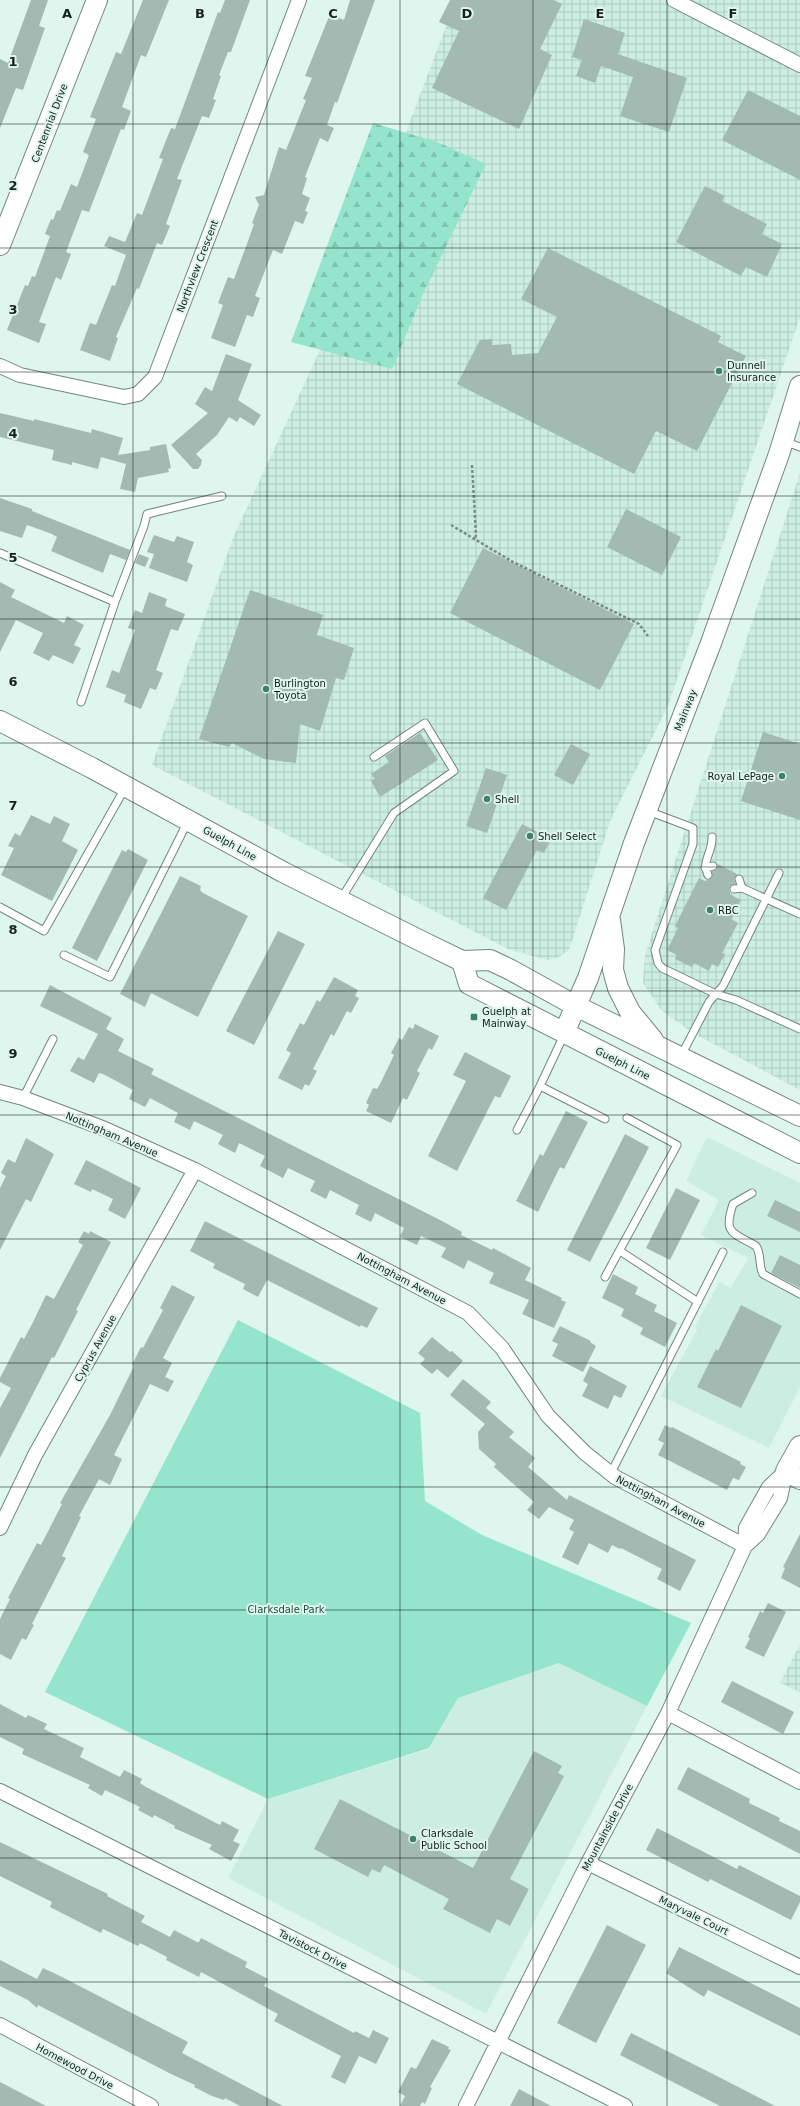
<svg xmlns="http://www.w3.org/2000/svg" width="800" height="2106" viewBox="0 0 800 2106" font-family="'DejaVu Sans',sans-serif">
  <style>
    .built { fill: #cceee2 }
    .industrial { fill: url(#industrial-grid) }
    .forest { fill: url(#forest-firs) }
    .park { fill: #95e4cc }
    .building { fill: #a3bab2 }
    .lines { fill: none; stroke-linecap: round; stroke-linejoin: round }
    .lane-casing { stroke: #718780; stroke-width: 9 }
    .street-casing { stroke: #718780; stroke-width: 16 }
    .secondary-casing { stroke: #718780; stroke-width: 22 }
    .path { stroke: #7a8a85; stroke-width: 2.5; stroke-dasharray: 3 2; stroke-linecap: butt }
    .lane { stroke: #fff; stroke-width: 7 }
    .street { stroke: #fff; stroke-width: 14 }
    .secondary { stroke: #fff; stroke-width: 20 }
    .grid { fill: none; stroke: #17201d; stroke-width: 1; stroke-opacity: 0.55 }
    .poi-dot { fill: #3f7f6d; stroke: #def6ee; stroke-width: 1.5 }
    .labels { text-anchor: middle; stroke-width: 4; stroke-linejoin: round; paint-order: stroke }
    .street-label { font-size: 10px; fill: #17201d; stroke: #def6ee }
    .poi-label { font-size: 10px; fill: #17201d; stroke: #def6ee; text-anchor: start }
    .park-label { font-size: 10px; fill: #234e42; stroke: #def6ee }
    .grid-label { font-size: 13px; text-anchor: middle; font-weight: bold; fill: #17201d; stroke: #def6ee; stroke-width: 4; stroke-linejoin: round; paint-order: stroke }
  </style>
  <defs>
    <pattern id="industrial-grid" width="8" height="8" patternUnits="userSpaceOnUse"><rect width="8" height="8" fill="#cceee2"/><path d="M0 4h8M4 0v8" fill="none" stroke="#aeccc1"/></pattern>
    <pattern id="forest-firs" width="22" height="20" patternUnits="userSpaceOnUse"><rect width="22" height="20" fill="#95e4cc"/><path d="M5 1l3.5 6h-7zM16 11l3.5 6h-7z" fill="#80c3af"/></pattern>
  </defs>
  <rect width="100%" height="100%" fill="#def6ee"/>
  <path class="built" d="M707,1137L800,1183V1387L769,1448L661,1396L697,1330L695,1327L719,1282L731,1288L748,1258L701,1235L719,1200L686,1181Z
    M560,1663L647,1706L486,2014L228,1878L268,1799L429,1749L458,1698Z"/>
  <path class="industrial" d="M456,0H800V317L668,706L611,819L569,950L559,957L547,960L508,949L152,765L233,538L339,309Z
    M800,473V1090L693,1033L672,1018L661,1010L643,983L645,955Z
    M800,1644V1692L780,1683Z"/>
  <path class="forest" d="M373,123L437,142L486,164L423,294L392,369L291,342Z"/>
  <path class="park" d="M238,1320L420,1413L425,1501L482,1535L691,1623L647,1706L559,1663L458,1698L429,1748L268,1799L45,1692Z"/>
  <path class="building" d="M31,0H48L39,26L45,28L23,90L16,88L0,128V59L8,63Z
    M143,0H169L146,57L141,55L122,107L131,111L124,130L121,129L89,212L82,210L66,252L71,254L61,280L56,277L39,322L46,324L39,343L7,330L25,285L28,286L32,276L35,277L50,236L45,234L51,219L53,220L57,210L60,211L71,184L77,187L89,155L83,152L96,119L90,117L116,52L121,54Z
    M225,0H250L231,52H228L219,75L221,76L213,99L216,100L209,118L202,116L177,179L182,180L166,224L170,226L162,245L157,243L139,289L137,288L116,337L118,338L110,361L80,350L90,323L96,325L112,285L115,286L126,255L104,246L109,236L125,242L137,213L142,215L163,159L159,158L171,128L175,129L218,12L220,13Z
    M350,0H375L337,103L335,102L327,125L334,128L328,142L320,138L305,177L307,178L302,194L310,198L305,211L308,212L303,224L295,221L282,254L273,250L255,296L260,298L253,317L247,315L235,347L211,338L223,305L218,303L228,277L234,279L248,241L254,224L252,223L259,205L255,197L264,195L279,147L286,150L306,100L303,99L312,78L305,76L330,14L344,20Z
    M450,0H553L562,4L540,49L552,55L519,129L432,88L459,31L439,22Z
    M584,19L625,33L618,54L687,78L669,132L620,116L633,77L601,66L595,83L576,76L582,60L572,57Z
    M748,90L800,116V180L722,140Z
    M705,186L725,196L722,201L767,224L762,234L782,244L767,277L746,267L741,276L676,242Z
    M548,248L721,336L718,342L746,356L697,451L656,431L634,474L457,384L480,340L492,339V345L511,344L512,355L538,353L557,317L521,299Z
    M226,354L252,364L238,400L261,415L254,426L240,417L237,422L229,417L217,435L196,454L202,460L201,465L198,469H193L171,445L208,413L195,404L205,387L212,391Z
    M0,413L34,421V419L91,433L92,429L123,438L118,455L150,450V447L166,444L171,468L168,469L169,472L138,478L135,492L120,489L126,464L101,457L98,469L72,462V465L52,460L54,450L0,437Z
    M0,498L32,509V511L130,550L126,560L110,554L103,573L51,551L57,537L52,534L27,525L22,538L0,531Z
    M626,509L681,537L662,575L607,547Z
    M154,535L174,542L177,536L194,542L187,562L193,565L187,582L149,568L154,554L147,552Z
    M483,548L634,624L600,690L450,613Z
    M139,554L149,558L145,567L135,563Z
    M0,582L15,590L11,597L64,623L67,616L84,625L74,645L81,648L73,664L53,655L49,661L33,653L43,633L16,620L0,652Z
    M250,590L323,615L317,635L354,648L344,680L336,678L320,731L300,724L296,763L264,759L232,743L229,747L199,739Z
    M149,592L167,599L165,606L185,614L178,631L171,629L156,670L163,673L156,690L150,688L141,709L124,702L126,695L106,687L112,670L119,673L135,630L128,628L135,610L142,613Z
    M763,732L800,744V820L741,801Z
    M420,733L438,760L380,797L371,781L375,779L371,774L389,762L385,756Z
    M571,744L590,754L573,785L554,775Z
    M486,768L507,775L487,833L466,826Z
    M31,815L50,824L54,816L70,824L62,841L78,850L52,901L1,875L14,848L8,846L15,833L20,836Z
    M522,824L551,839L544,853L537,850L506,910L483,898Z
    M128,849L148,860L97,961L72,948L122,850L126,852Z
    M718,864L737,874L734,878L735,884L731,885L729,890L731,895L741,900L731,919L738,923L722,953L725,954L718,967L712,964L709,971L694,963L692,967L675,959L677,955L667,950L678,928L675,926L699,878L705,881L712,878V871L717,869Z
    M180,876L201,886L200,890L203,893L248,916L198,1017L151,993L145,1007L120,994Z
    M278,931L305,944L254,1045L226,1031Z
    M334,977L358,990L355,996L359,998L351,1013L347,1011L334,1036L331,1034L313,1069L317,1071L309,1086L305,1084L302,1090L278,1078L291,1053L286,1050L300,1023L304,1025L317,1000L320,1002Z
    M50,985L112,1018L106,1029L124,1039L118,1051L154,1069L151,1074L442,1221L462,1232L461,1235L492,1250L493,1248L531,1268L525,1280L562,1298L561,1300L566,1302L554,1328L522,1314L529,1300L489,1283L494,1273L468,1260L464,1269L441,1257L446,1248L421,1236L417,1245L400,1237L404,1228L375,1213L371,1222L355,1214L359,1205L330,1190L326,1199L310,1191L315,1181L288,1168L283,1178L260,1166L265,1156L239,1143L235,1153L218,1144L223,1135L194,1121L190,1130L174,1122L178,1113L150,1098L145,1107L129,1099L133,1090L103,1074L99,1073L94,1083L70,1071L78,1057L84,1060L98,1034L40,1006Z
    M415,1024L439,1036L432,1050L429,1048L417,1071L420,1073L407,1100L403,1098L391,1123L366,1111L369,1105L366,1103L373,1088L377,1089L380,1084L394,1055L391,1053L399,1038L402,1040L409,1027L413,1029Z
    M465,1052L511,1076L500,1098L495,1096L457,1171L428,1156L466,1081L453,1075Z
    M566,1111L588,1122L564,1169L560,1167L538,1212L516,1201L540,1154L543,1156Z
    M625,1134L649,1147L590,1262L567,1250Z
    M26,1138L54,1154L31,1202L26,1199L0,1250V1188L6,1176L1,1173L8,1159L15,1163Z
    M86,1160L141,1188L125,1219L108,1210L113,1199L92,1189L91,1192L74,1184Z
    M676,1188L700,1200L670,1260L646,1248Z
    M775,1200L800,1212V1232L767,1216Z
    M205,1221L378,1308L367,1328L361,1325L360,1327L267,1280L258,1297L243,1289L245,1284L213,1268L215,1264L190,1251Z
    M84,1231L89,1234L90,1231L111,1242L76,1310L78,1311L54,1358L52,1357L0,1458V1408L11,1388L0,1382V1378L21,1337L24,1339L32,1324L46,1295L54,1299L83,1245L78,1242Z
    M780,1255L800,1265V1288L771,1273Z
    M613,1274L638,1287L635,1294L657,1305L654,1311L677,1323L665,1347L640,1334L643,1328L621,1316L624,1309L602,1298Z
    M172,1285L195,1297L163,1358L172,1363L165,1377L174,1381L168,1392L150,1384L114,1455L122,1459L110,1485L99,1479L79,1516L81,1517L62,1556L66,1558L32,1624L34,1625L26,1640L22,1638L11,1660L0,1654V1619L10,1599L8,1598L37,1543L41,1545L62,1504L60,1503L110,1415L134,1366L132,1365L141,1347L143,1348L163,1310L160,1308Z
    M741,1305L782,1326L741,1408L697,1387L716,1349L718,1351Z
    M560,1326L591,1341L590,1342L596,1346L583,1372L552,1356L558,1344L552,1341Z
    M432,1337L450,1352L452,1351L463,1361L448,1378L437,1369L432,1374L420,1364L425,1359L418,1353Z
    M590,1366L627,1386L621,1398L614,1395L608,1409L582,1396L588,1384L583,1381Z
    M463,1379L491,1402L486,1408L514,1432L509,1437L535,1458L528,1467L567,1500L569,1495L696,1560L680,1591L657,1579L662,1569L621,1548L620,1549L612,1545L608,1553L589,1543L578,1565L562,1557L574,1532L569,1529L574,1520L549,1507L539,1519L527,1510L534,1502L494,1467L496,1464L479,1449L478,1432L485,1424L450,1395Z
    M665,1425L671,1428L672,1427L741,1462L740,1464L746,1467L739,1480L733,1478L727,1490L658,1455L664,1443L658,1440Z
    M800,1534V1588L781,1578L785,1568L783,1567Z
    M768,1603L786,1612L764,1657L745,1648L750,1638L748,1637L760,1611L763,1613Z
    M732,1681L794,1712L783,1734L721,1702Z
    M0,1704L26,1718L28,1715L47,1724L44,1729L84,1748L80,1757L120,1777L124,1770L142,1779L140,1783L146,1787L220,1825L222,1821L239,1830L233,1841L240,1844L231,1861L209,1849L212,1845L174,1828L175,1826L154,1815L153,1818L138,1810L140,1807L105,1790L102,1796L88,1788L90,1785L22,1754L24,1749L0,1737Z
    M534,1751L562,1766L558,1773L564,1776L510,1879L529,1889L510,1926L497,1919L490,1933L443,1909L449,1899L384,1865L380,1873L372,1869L368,1877L314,1849L340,1799L473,1868Z
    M688,1767L750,1799L749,1803L780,1818L779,1821L800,1831V1854L677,1789Z
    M657,1828L737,1869L739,1865L800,1896V1902L791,1920L710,1879L708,1882L646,1850Z
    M0,1842L108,1894L107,1896L145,1916L141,1922L170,1937L174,1930L197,1942H199L201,1938L247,1962L245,1967L268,1979L264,1986L354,2033L355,2031L369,2038L373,2030L389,2038L376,2064L359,2056L345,2084L331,2077L341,2056L274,2021L278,2014L201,1972L199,1977L166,1960L167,1957L140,1943L138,1946L103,1929L101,1933L50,1907L52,1902L0,1876Z
    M607,1925L646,1945L596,2043L557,2023Z
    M679,1947L800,2008V2036L708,1990L704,1997L666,1973Z
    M0,1960L37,1979L43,1968L62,1977L188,2042L182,2053L283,2106H240L225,2098L224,2100L212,2096L194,2087L195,2085L171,2074L38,2005L37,2008L28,2000L0,1986Z
    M631,2033L715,2075L775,2106H720L620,2055Z
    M432,2039L449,2047L448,2049L451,2050L430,2087L432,2088L425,2104L422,2102L420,2106H400L405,2096L398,2092L411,2067L416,2069Z
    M0,2082L46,2106H0Z
    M519,2089L551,2106H510Z"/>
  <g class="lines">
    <g class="lane-casing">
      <path id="lane" d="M783,441L800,447
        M0,553L115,602
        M81,702L115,602L144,526L147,514L222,496
        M648,811L693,828V844L655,950L658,963L662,968L716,994L736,1000L800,1029
        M705,868L713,866
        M708,875C701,861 713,852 712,837
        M739,879L742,888
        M734,889L742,888L800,914
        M341,899L394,813L454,771L425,723L374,757
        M0,907L44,931L125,788
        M64,955L110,977L188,821
        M681,1056L709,1002L723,986L779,873
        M540,1086L605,1119
        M23,1098L53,1039
        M517,1130L540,1086L564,1035
        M752,1193L733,1204C723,1234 732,1232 756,1246C762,1255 758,1265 763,1274L800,1294
        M620,1251L698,1302
        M605,1277L677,1145L627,1118
        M611,1473L723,1252"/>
    </g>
    <g class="street-casing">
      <path id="street" d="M674,0L800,65
        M0,366L20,375L124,397L138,394L155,377L299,0
        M0,1092L23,1098L105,1129L195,1170L468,1313L502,1348L548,1416L585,1453L615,1477L745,1546
        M0,1528L35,1455L195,1170
        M745,1546L758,1534L780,1498L786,1471
        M668,1713L800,1782
        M0,1791L625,2106
        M588,1863L800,1967
        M0,2025L151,2106
        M466,2106L588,1863L668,1713L745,1546L746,1528L769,1487L786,1471"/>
    </g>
    <g class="secondary-casing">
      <path id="secondary" d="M0,245L97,0
        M0,721L92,768L283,872L425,943L462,961L490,960L511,970L576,1006L800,1116
        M610,920L614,949L613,970L618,988L630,1012L653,1040
        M462,961L469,984L800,1153
        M564,1033L588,978L634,843L711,643L779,454L800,386
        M800,1446L786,1471L800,1479"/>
    </g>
    <path class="path" d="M472,465L476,535L475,539
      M451,525L513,562L639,624L648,636"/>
    <use href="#lane" class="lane"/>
    <use href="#street" class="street"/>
    <use href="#secondary" class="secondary"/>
  </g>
  <path class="grid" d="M133,0V2106M267,0V2106M400,0V2106M533,0V2106M667,0V2106M0,124H800M0,248H800M0,372H800M0,496H800M0,619H800M0,743H800M0,867H800M0,991H800M0,1115H800M0,1239H800M0,1363H800M0,1487H800M0,1610H800M0,1734H800M0,1858H800M0,1982H800"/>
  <g class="poi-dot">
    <circle cx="719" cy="371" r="4"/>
    <circle cx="266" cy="689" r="4"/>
    <circle cx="782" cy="776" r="4"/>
    <circle cx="487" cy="799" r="4"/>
    <circle cx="530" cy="836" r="4"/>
    <circle cx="710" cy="910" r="4"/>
    <rect x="470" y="1013" width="8" height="8" rx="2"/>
    <circle cx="413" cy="1839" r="4"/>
  </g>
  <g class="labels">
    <g class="street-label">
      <text transform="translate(49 123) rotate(-69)" y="4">Centennial Drive</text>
      <text transform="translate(197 266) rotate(-69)" y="4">Northview Crescent</text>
      <text transform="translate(685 710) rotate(-68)" y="4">Mainway</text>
      <text transform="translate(230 843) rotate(29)" y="4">Guelph Line</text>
      <text transform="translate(623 1063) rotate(27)" y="4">Guelph Line</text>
      <text transform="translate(112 1134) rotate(23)" y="4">Nottingham Avenue</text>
      <text transform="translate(402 1278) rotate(28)" y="4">Nottingham Avenue</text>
      <text transform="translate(95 1348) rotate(-61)" y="4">Cyprus Avenue</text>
      <text transform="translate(661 1501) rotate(28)" y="4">Nottingham Avenue</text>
      <text transform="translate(607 1827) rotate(-62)" y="4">Mountainside Drive</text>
      <text transform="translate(694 1915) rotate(26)" y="4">Maryvale Court</text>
      <text transform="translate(313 1949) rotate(27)" y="4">Tavistock Drive</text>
      <text transform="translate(75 2066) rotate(28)" y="4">Homewood Drive</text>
    </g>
    <g class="poi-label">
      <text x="727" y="369">Dunnell<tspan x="727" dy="12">Insurance</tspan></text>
      <text x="274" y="687">Burlington<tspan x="274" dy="12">Toyota</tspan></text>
      <text x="774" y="780" text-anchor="end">Royal LePage</text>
      <text x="495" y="803">Shell</text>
      <text x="538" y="840">Shell Select</text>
      <text x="718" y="914">RBC</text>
      <text x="482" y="1015">Guelph at<tspan x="482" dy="12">Mainway</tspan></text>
      <text x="421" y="1837">Clarksdale<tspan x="421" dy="12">Public School</tspan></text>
    </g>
    <g class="park-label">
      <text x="286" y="1613">Clarksdale Park</text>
    </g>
  </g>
  <g class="grid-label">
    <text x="67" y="18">A</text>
    <text x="200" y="18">B</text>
    <text x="333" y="18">C</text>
    <text x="467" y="18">D</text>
    <text x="600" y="18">E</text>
    <text x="733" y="18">F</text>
    <text x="13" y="66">1</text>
    <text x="13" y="190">2</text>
    <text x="13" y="314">3</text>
    <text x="13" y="438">4</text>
    <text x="13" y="562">5</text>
    <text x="13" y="686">6</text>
    <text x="13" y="810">7</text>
    <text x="13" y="934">8</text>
    <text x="13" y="1058">9</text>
  </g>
</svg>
